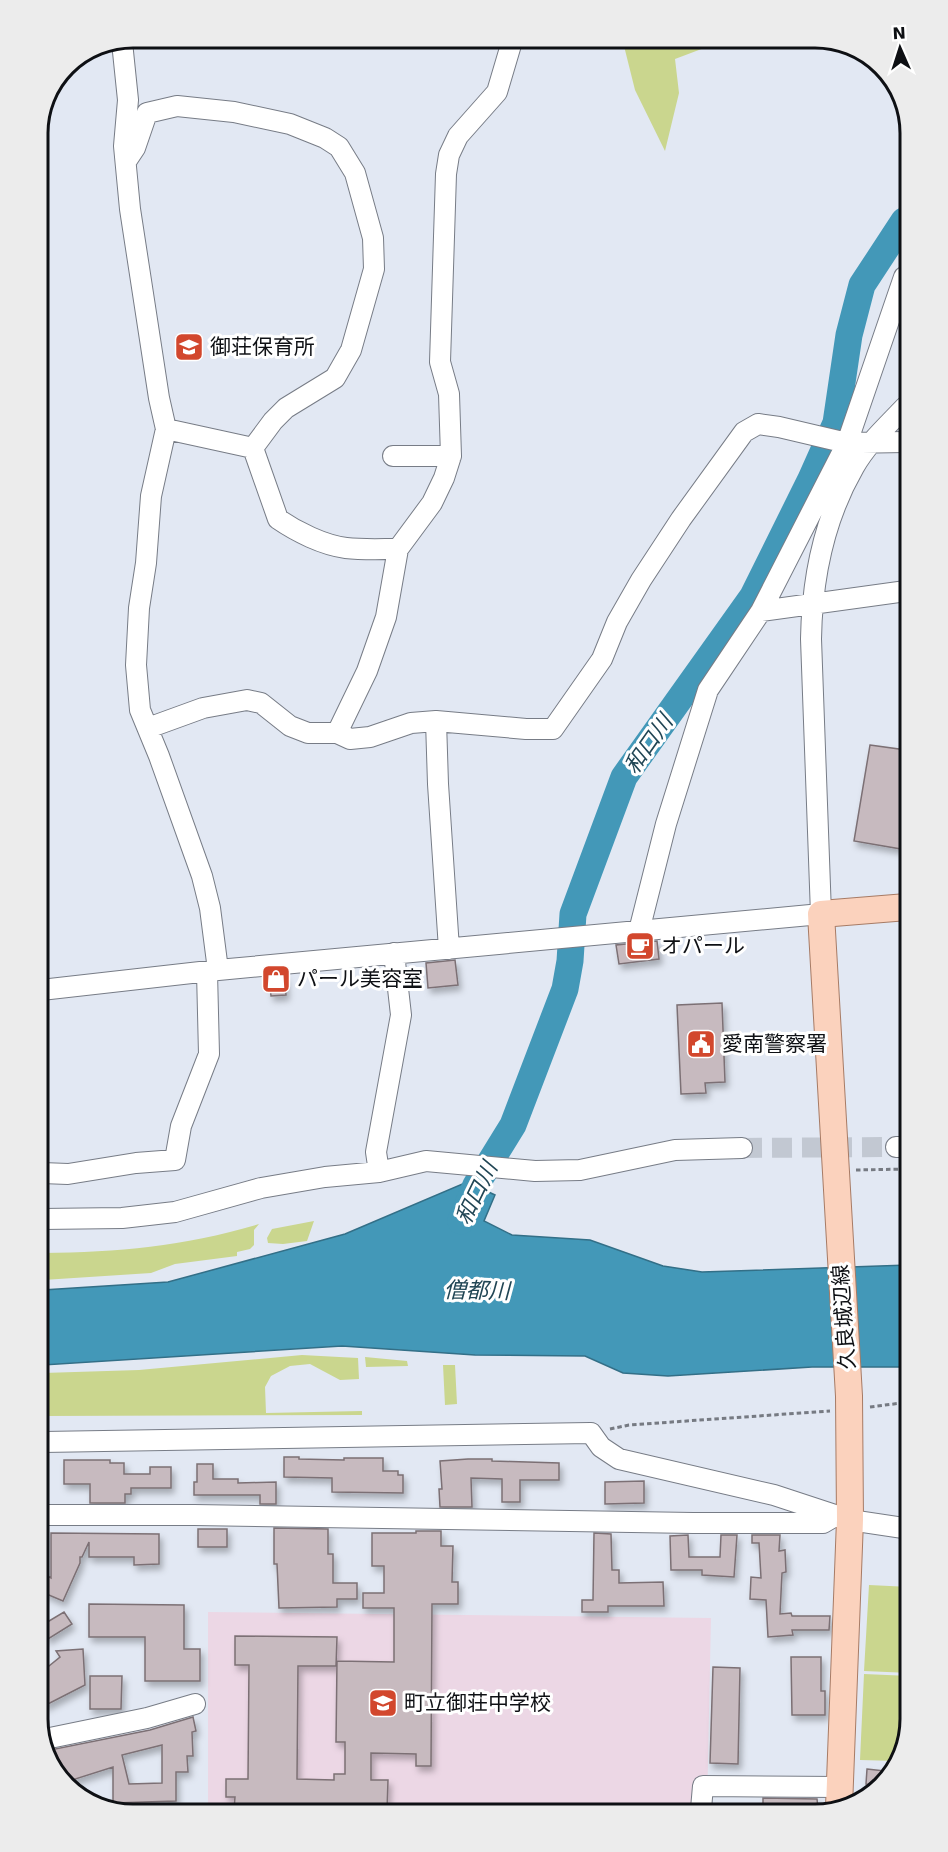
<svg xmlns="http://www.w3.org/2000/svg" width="948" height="1852" viewBox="0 0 948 1852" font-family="'DejaVu Sans','Noto Sans JP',sans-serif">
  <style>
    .education { fill: #ecd7e5 }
    .green { fill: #cad68e }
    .water { fill: #4398b8; stroke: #336f87; stroke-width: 1.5 }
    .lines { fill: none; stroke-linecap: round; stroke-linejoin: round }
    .river { stroke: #4398b8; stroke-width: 27 }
    .building { fill: #c7babf; stroke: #7c7074; stroke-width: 1.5; fill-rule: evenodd; filter: url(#shadow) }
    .minor-tunnel { stroke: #c2c8d2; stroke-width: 20; stroke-dasharray: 20 10; stroke-linecap: butt }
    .minor-casing { stroke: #777c86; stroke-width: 22 }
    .major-casing { stroke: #a77b65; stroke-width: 28 }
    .path { stroke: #767a82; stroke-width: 3; stroke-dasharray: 4.5 3; stroke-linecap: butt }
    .minor { stroke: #fff; stroke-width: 20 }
    .major { stroke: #fbd2bd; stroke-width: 26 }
    .labels { text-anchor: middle; stroke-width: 6; stroke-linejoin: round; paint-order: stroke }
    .poi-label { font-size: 21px; fill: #0e1014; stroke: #fff; text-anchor: start }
    .street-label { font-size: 21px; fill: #0e1014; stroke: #fff }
    .water-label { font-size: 22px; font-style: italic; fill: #214655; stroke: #fff }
    .rim { fill: none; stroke: #0e1014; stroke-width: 3 }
  </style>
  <defs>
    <filter id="shadow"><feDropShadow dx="3" dy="5" stdDeviation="3" flood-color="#0004"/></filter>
  </defs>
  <rect width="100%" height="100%" fill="#e2e8f3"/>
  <path class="education" d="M208,1612L711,1618L707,1809L208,1814Z"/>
  <path class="green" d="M622,38H721L720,42L675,59L679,93L665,151L635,90Z
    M314,1221L307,1241L283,1244L268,1243L267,1238L272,1229Z
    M259,1224L254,1230V1245L250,1249L237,1252V1256L175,1264L151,1273L43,1280V1253C119,1252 185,1246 259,1224Z
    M302,1355L358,1358L359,1379L340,1380L310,1364L290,1366L271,1376L265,1387L266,1413L362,1411V1415L43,1416V1373L139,1370Z
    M365,1357L407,1361L408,1366L366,1367Z
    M443,1365H455L457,1404L445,1405Z
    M869,1585L910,1587V1673L864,1671Z
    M864,1674L910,1676L908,1728L897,1761L860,1760Z"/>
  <path class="water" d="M467,1182L495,1195L484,1221L512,1235L590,1240L663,1266L702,1272L908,1265L909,1367H812L668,1376L623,1373L585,1356L475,1355L342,1346L43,1365V1290L168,1282L345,1234Z"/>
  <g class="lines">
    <path class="river" d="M461,1221L476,1185L513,1125L565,989L570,961L573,914L624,777L753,596L811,479L836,423L849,335L862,285L904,221"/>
  </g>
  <path class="building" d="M870,745L906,750L907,850L854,841Z
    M657,941L659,959L619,964L616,945Z
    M455,960L458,985L428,988L426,963Z
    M285,976L286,995L271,996L269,977Z
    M722,1003L725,1082L705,1083L706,1093L681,1094L677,1005Z
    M284,1457H299V1459L344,1460V1458H383V1471H398V1475H403V1493L332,1492V1478L284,1477Z
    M468,1459H492V1461L559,1463V1480H520V1502H502V1479L471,1478L472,1507H440L439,1489H442L440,1461Z
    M64,1460H110V1463H124V1474H150V1467H171V1488H131V1494H125V1503H90V1484H64Z
    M197,1464H213V1479H238V1483L276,1482V1504H260V1495H194V1482H197Z
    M644,1481V1503L605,1504V1482Z
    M274,1528L328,1529V1554H333V1583H357V1599H337V1607L279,1608L277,1564H274Z
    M198,1529H227V1547H198Z
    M416,1531H441V1546H453L452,1582H458V1604H432L431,1766H416V1754L371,1753V1780H388L387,1810L234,1809L235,1797H226V1779H248L249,1665H235V1636L337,1637L336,1666H298L297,1779L334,1780V1774H345V1742H336L337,1661L394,1662V1608H363V1593H384V1566H372V1533H416Z
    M51,1533L159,1534V1564L134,1565V1557H89V1542L82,1557H80V1563L63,1601L44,1593V1574L51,1578Z
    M594,1533L611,1534L612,1570H619V1583L663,1582L664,1606H608V1612H582V1600H593Z
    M688,1535L689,1557H720L721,1535H737L734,1577L702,1575V1570H671L670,1536Z
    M752,1535H780L779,1551L785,1550L786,1572L782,1573L780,1614L791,1613L792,1616H830L829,1630H792L793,1635L768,1637L766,1600L750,1599L751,1577L761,1578L759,1543H752Z
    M89,1604L184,1605V1649H200V1681H145V1637H89Z
    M64,1612L72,1624L48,1639L44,1633V1624Z
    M83,1649L85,1685L44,1706V1670L60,1657L56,1651Z
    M791,1657H821V1691H825V1715H792Z
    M713,1667L740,1668L738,1764L710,1763Z
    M90,1676H122L121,1709H90Z
    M193,1717L196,1731L192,1732L193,1756H187L188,1772H176V1801L113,1803V1767L66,1782L45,1755V1751L150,1730ZM162,1745V1783L129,1784L122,1755Z
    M867,1769L894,1772L879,1785L866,1784Z
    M763,1798L817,1799L818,1808H763Z"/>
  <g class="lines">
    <path class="minor-tunnel" d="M742,1148L896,1147"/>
    <g class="minor-casing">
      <path id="minor" d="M122,42L128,100L124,146L130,209L159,398L166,429L151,496L146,563L139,608L136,665L140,710L159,756L202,876L210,908L218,970
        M127,160L135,148L147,113L177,106L234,112L290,124L325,138L339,147L355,173L373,238L374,269L351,350L335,378L286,408L273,421L253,448
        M166,429L253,448
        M253,448L278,519C297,532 323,545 346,548C363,550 381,549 398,549
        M393,456H451L449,394L440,362L446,174L449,155L458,136L497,92L513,38
        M761,611L906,591
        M436,721L438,784L449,949
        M148,728L203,708L247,700L261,703L290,726L308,733H337L350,739L370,737L411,723L436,721L526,729H553L602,659L617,622L641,580L681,519L744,432L758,424L779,427L847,443L905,442
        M337,733L367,671L386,617L398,549L432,503L444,478L451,456
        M639,931L666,824L708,690L761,611L847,443L904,277
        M41,990L218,970L821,914L811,639C812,580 824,519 854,467C867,444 887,426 905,407
        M896,1147H908
        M379,1172L376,1152L401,1015L394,953
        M42,1173L68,1174L136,1163L175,1160L181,1126L209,1054L207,972
        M42,1219L122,1218L175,1212L261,1188L325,1177L379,1172L426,1161L535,1171L580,1170L675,1150L742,1148
        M43,1442L591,1433L601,1447L619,1459L774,1495L850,1520L910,1529
        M44,1515H194L693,1523H823L835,1516
        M45,1739L147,1718L195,1704
        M701,1809L703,1786L840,1787"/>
    </g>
    <g class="major-casing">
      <path id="major" d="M839,1807L850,1520L849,1396L821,914L907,907"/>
    </g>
    <path class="path" d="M856,1170L908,1169
      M870,1407L909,1402
      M610,1429L629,1425L830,1411"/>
    <use href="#minor" class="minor"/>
    <use href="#major" class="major"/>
  </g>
  <defs>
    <g id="school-square" transform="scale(1.5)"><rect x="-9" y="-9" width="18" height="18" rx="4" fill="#d2472d" stroke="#fff"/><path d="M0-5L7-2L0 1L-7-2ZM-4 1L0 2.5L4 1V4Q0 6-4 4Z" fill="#fff"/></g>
    <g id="cafe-square" transform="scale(1.5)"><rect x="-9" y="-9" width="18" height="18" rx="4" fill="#d2472d" stroke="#fff"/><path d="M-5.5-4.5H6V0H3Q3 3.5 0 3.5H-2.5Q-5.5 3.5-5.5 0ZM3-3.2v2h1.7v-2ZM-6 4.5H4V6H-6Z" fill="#fff"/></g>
    <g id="shop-square" transform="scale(1.5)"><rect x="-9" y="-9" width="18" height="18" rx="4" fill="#d2472d" stroke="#fff"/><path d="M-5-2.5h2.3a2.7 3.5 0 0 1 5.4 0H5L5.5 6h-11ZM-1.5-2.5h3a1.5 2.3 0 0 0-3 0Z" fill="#fff"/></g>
    <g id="civic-square" transform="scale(1.5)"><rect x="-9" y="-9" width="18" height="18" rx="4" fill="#d2472d" stroke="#fff"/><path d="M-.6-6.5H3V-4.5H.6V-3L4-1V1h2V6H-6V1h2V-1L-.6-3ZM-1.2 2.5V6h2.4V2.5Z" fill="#fff"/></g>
  </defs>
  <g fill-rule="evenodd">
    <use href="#school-square" x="189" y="347"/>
    <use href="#cafe-square" x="640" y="946"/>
    <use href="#shop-square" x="276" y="979"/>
    <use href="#civic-square" x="701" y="1044"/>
    <use href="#school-square" x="383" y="1703"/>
  </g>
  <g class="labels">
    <g class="poi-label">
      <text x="210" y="354">御荘保育所</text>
      <text x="661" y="953">オパール</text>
      <text x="297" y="986">パール美容室</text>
      <text x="722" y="1051">愛南警察署</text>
      <text x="404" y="1710">町立御荘中学校</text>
    </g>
    <g class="street-label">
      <text transform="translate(844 1317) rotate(-94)" y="7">久良城辺線</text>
    </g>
    <g class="water-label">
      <text transform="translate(648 744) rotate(-55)" y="8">和口川</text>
      <text transform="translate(476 1193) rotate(-64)" y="8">和口川</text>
      <text transform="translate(477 1290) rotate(1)" y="8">僧都川</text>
    </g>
  </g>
  <path d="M0 0H948V1852H0ZM133 48H815A85 85 0 0 1 900 133V1719A85 85 0 0 1 815 1804H133A85 85 0 0 1 48 1719V133A85 85 0 0 1 133 48Z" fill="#ececec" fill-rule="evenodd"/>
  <path class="rim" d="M133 48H815A85 85 0 0 1 900 133V1719A85 85 0 0 1 815 1804H133A85 85 0 0 1 48 1719V133A85 85 0 0 1 133 48Z"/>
  <g transform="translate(900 48) rotate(357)" stroke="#ffffff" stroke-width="4.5" paint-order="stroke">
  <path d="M0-4.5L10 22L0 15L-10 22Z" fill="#0e1014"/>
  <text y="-9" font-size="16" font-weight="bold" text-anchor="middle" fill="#0e1014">N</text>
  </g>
</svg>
